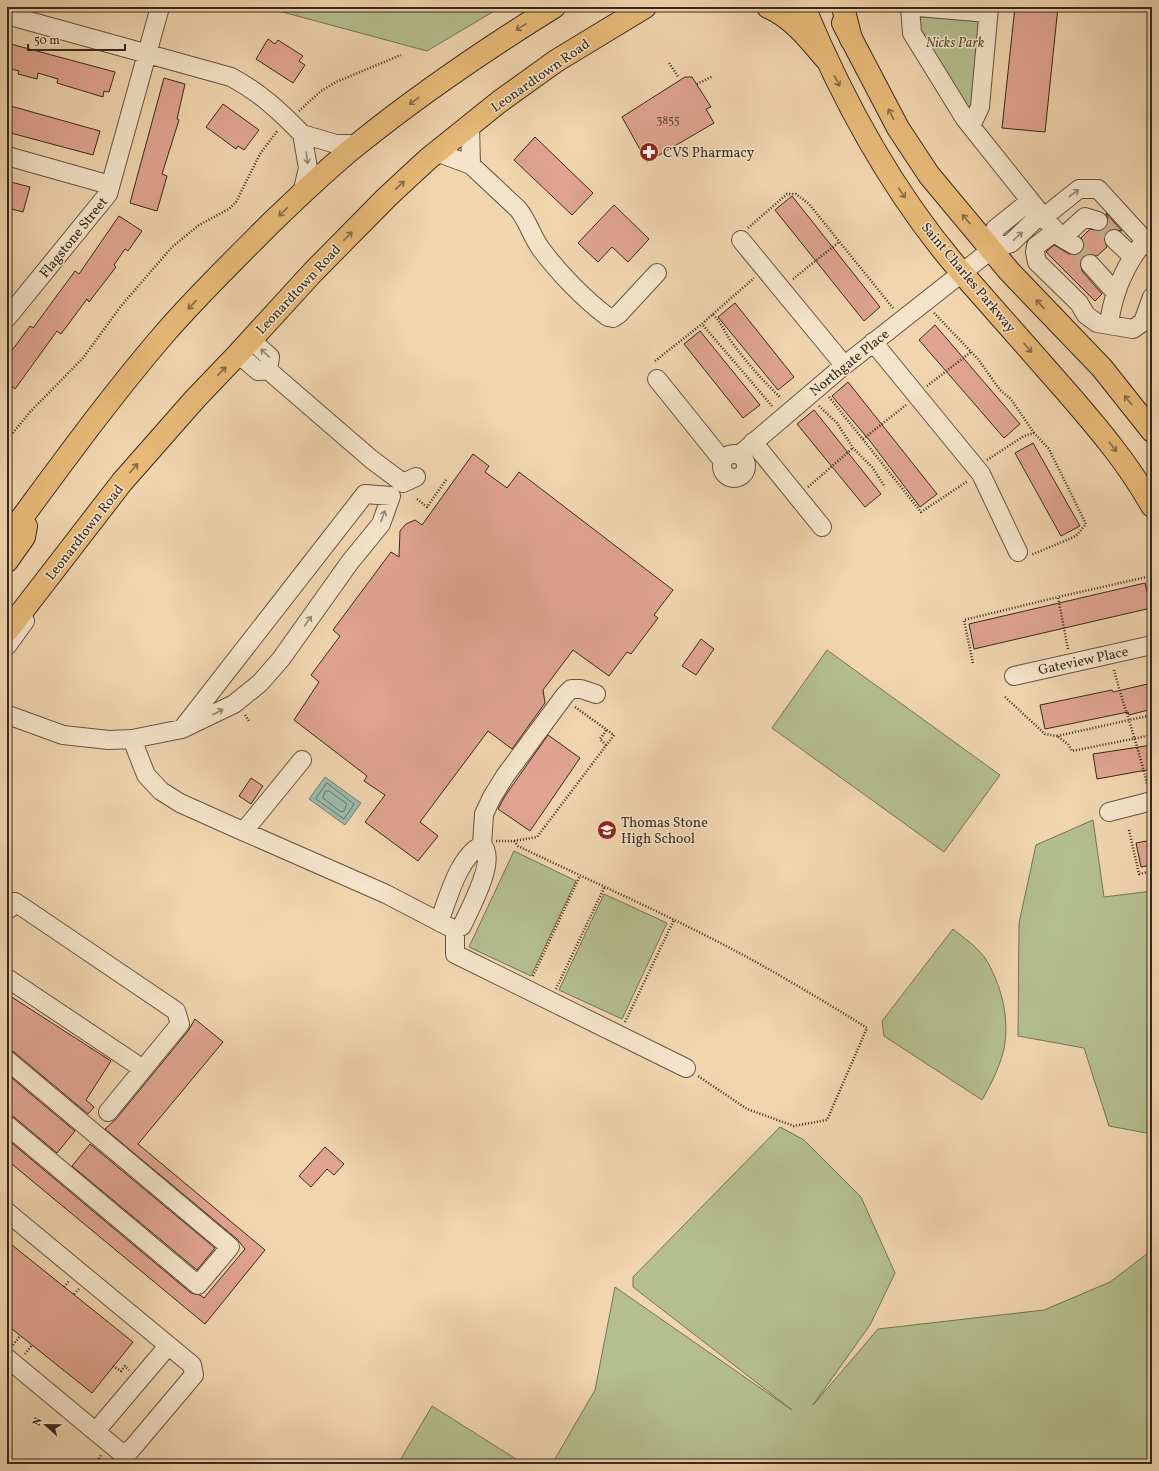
<svg xmlns="http://www.w3.org/2000/svg" width="1159" height="1471" viewBox="0 0 1159 1471" font-family="Vollkorn,serif">
  <style>
    .green { fill: #b4be8f; stroke: #767455 }
    .water { fill: #9ab9ab; stroke: #737f71 }
    .lines { fill: none; stroke-linecap: round; stroke-linejoin: round }
    .shore { stroke: #697163; stroke-width: 1 }
    .building { fill: #e0a490; stroke: #38291b }
    .minor-tunnel { stroke: #cbb391; stroke-width: 18; stroke-dasharray: 18 9; stroke-linecap: butt }
    .minor-casing { stroke: #665440; stroke-width: 20 }
    .major-casing { stroke: #38291b; stroke-width: 24 }
    .highway-casing { stroke: #38291b; stroke-width: 24 }
    .path { stroke: #38291b; stroke-width: 2.5; stroke-dasharray: 1 2; stroke-linecap: butt }
    .minor { stroke: #f5e4cb; stroke-width: 18 }
    .major { stroke: #e8ba78; stroke-width: 22 }
    .highway { stroke: #e8ba78; stroke-width: 22 }
    .oneway { stroke: #876a45 }
    .oneway2 { stroke: #968673 }
    .labels { text-anchor: middle; stroke-width: 3; stroke-linejoin: round; paint-order: stroke }
    .number-label { font-size: 12px; fill: #624838 }
    .park-label { font-size: 14px; font-style: italic; fill: #574e38; stroke: #f5e4cb }
    .street-label { font-size: 14px; fill: #38291b; stroke: #f5e4cb }
    .poi-label { font-size: 14px; fill: #38291b; stroke: #f5e4cb; text-anchor: start }
  </style>
  <rect width="100%" height="100%" fill="#f0d5af"/>
  <filter id="stains"><feTurbulence type="fractalNoise" baseFrequency=".005" numOctaves="4"/><feColorMatrix values="0 0 0 0 .2 0 0 0 0 .09 0 0 0 0 .02 0 0 0 .5 -.17"/></filter>
  <radialGradient id="worn" r=".72"><stop offset=".6" stop-color="#630" stop-opacity="0"/><stop offset="1" stop-color="#630" stop-opacity=".3"/></radialGradient>
  <path class="green" d="M264,7H501L427,51Z
    M914,17H983L972,110L963,108Z
    M827,650L1000,775L944,852L772,728Z
    M1093,820L1104,897L1152,891V1134L1109,1126L1084,1048L1018,1036L1019,923L1036,845Z
    M514,851L576,881L531,976L469,947Z
    M604,894L667,923L622,1019L559,990Z
    M953,929C963,937 977,947 985,958C1000,982 1009,1014 1005,1043C1002,1063 992,1082 982,1100L884,1036L882,1021Z
    M780,1127L804,1140L861,1197L895,1273L870,1325L813,1405L878,1329L1044,1310L1110,1282L1152,1250V1464H552L595,1390L615,1287L792,1410L633,1287V1277Z
    M432,1406L524,1464H398Z"/>
  <path class="water" d="M325,777L361,803L345,825L309,799Z"/>
  <g class="lines">
    <path class="shore" d="M327,783L354,804L344,819L316,799Z
      M326,791H329L347,804L344,811L341,812L323,798Z"/>
  </g>
  <path class="building" d="M1015,7H1058L1045,132L1002,128Z
    M268,39L275,44L278,40L303,56L299,61L305,65L293,83L256,59Z
    M7,43L115,72L109,92L104,91L103,97L57,83L58,79L38,73L37,79L18,74L19,71L7,68Z
    M685,77H692L711,107L706,109L714,123L647,162L622,117Z
    M164,78L185,84L177,119L179,120L162,174L167,176L157,211L130,203Z
    M223,104L259,130L244,150L238,146L236,149L206,127Z
    M7,105L100,131L93,155L7,132Z
    M535,137L593,193L572,215L514,160Z
    M7,181L30,187L23,212L7,208Z
    M792,196L880,307L864,321L775,210Z
    M614,205L649,239L628,262L612,247L598,262L578,243Z
    M1106,213L1122,231L1111,229L1107,232L1104,237L1107,247L1097,256L1087,254L1080,261L1082,271L1102,294L1095,301L1046,252L1054,245L1069,254L1074,255L1080,254L1084,245L1081,238L1090,229L1100,231L1105,228L1108,219Z
    M119,216L142,231L128,251L125,249L114,265L116,267L89,302L87,299L61,334L57,331L15,389L7,382V357L30,326L33,328L75,271L79,274Z
    M735,303L794,377L778,390L718,317Z
    M935,325L1020,424L1004,438L919,340Z
    M700,331L760,405L743,418L684,344Z
    M848,382L937,494L920,507L870,441L832,396Z
    M814,410L881,494L865,507L797,424Z
    M1033,443L1080,526L1061,536L1015,453Z
    M473,454L489,466L485,472L507,488L519,472L673,590L654,615L658,618L631,654L627,652L609,676L573,650L543,690L545,703L512,749L488,731L420,822L438,836L418,861L365,822L385,795L364,781L367,776L294,720L319,682L311,675L340,636L333,630L391,552L399,557L400,531L406,524L415,520L422,525Z
    M1145,583L1151,608L974,649L969,624Z
    M701,639L714,649L696,675L682,666Z
    M1152,683V709L1129,715L1128,712L1045,729L1040,705L1112,690L1113,692Z
    M548,735L580,758L530,831L498,809L505,796Z
    M1152,745V769L1097,779L1093,754Z
    M251,778L263,786L251,804L239,796Z
    M1152,840V865L1141,867L1136,843Z
    M7,994L111,1061L86,1100L94,1107L88,1114L14,1052L7,1050Z
    M195,1019L223,1042L138,1144L265,1250L205,1324L7,1160V1139L191,1293L200,1295L204,1298L245,1249L237,1239L105,1129L116,1119L188,1031Z
    M7,1074L75,1131L57,1153L14,1117L7,1115Z
    M90,1144L215,1248L197,1270L72,1166Z
    M325,1147L344,1164L334,1175L327,1169L311,1187L299,1176Z
    M7,1241L133,1342L92,1393L7,1325Z"/>
  <g class="lines">
    <path class="minor-tunnel" d="M1098,221L1114,239
      M1074,245L1090,264"/>
    <g class="minor-casing">
      <path id="minor" d="M910,7L912,33L965,119L1041,214L1062,238L1074,245
        M918,7L988,13
        M7,15L231,77C259,92 280,111 302,134
        M971,126L980,107L989,7
        M436,152L471,165L470,125
        M7,156L110,185
        M471,165L518,209C528,221 532,237 541,249C558,272 585,300 608,317L613,318L619,314L657,273
        M302,193L308,168L302,134L336,144H357
        M1044,217L1079,189H1098L1152,248
        M1056,231L1036,246L1035,252L1037,262L1079,303L1086,315L1097,323L1133,329L1143,322L1152,297
        M1062,238L1085,217L1098,221
        M1114,239L1132,256
        M741,240L844,365
        M991,250L995,229L1030,201
        M1090,264L1116,293
        M7,318L108,194L160,7
        M1109,324C1113,292 1125,265 1145,240
        M251,340L270,357L268,370
        M873,342L981,474L1018,552
        M238,354L258,371L268,370L371,459L403,483L416,477
        M657,379L723,461
        M753,442L822,527
        M722 466a12 12 0 1 1 24 0a12 12 0 1 1-24 0Z
        M739,455L841,368L991,250L1011,243L1041,214
        M7,646L25,621
        M1014,676L1152,645
        M8,715L63,735L109,740L132,739L182,729L234,704L260,683L281,659L350,562L381,524L391,496L365,494L182,729
        M132,739L146,775L161,791L180,803L238,829L386,894L455,930L462,926C469,910 498,859 482,845
        M1109,812L1152,801
        M244,831L302,760
        M7,907L9,909L15,902L176,1011L180,1024L108,1112
        M439,922C448,899 458,857 482,845L484,814L492,797L505,776L565,695L571,689H581L596,694
        M455,930V954L686,1068
        M7,978L143,1069
        M7,1060L230,1247L198,1285L7,1125
        M7,1212L192,1365L194,1375L129,1452L119,1451L7,1358
        M96,1431L168,1346"/>
    </g>
    <g class="major-casing">
      <path id="major" d="M804,7C843,101 894,195 962,273C996,312 1031,351 1065,390C1097,427 1128,463 1152,506
        M843,23L898,128L929,175L1009,271L1102,368L1152,431"/>
    </g>
    <g class="highway-casing">
      <path id="highway" d="M768,7C793,18 809,39 825,58
        M843,7L851,39
        M7,538C58,469 109,398 165,333C199,294 236,258 272,222C300,195 328,168 358,144C420,94 486,49 554,7
        M7,561L24,537L26,526
        M7,631L122,482L195,399L238,354L313,272L387,197L428,159L499,102L556,61L645,7"/>
    </g>
    <path class="path" d="M669,63L679,78
      M697,84L713,76
      M299,111L321,91L336,82L401,55
      M748,228L787,194H796L809,204L893,308
      M793,279L839,242
      M934,313L978,359L1000,390L1011,399L1034,433
      M713,314L754,278
      M655,361L702,324
      M927,386L971,352
      M829,397L921,512L968,481
      M772,406L702,324L713,314C723,325 725,334 734,345C747,363 765,383 781,398
      M819,406L837,423L853,448L872,467L885,487
      M863,439L906,405
      M7,440L30,412L83,358L121,306L172,247L199,225L229,209L236,202L260,154L278,130
      M987,460L1024,436L1034,433L1049,449L1086,524L1076,536L1031,555
      M808,487L853,448
      M417,499L427,507L446,480
      M1068,649L1058,597L1151,576L1152,581
      M973,663L964,620L1058,597
      M1114,670C1124,708 1138,745 1147,784
      M1005,697L1045,734L1057,736
      M245,715L249,721
      M1152,715L1057,736L1068,744L1072,751L1152,735
      M606,745L600,739L607,729
      M1129,830L1139,874L1152,871
      M496,841H514L518,846C607,889 699,928 784,978C812,994 840,1011 867,1028L827,1120L794,1126L747,1109L698,1076
      M514,841L537,837L614,735L575,707
      M533,976L580,876
      M556,989L605,886
      M625,1022L674,920
      M64,1287L69,1281
      M74,1294L79,1289
      M13,1345L20,1336
      M25,1354L32,1345
      M113,1366L121,1371L125,1366L129,1370
      M96,1464L101,1455"/>
    <use href="#minor" class="minor"/>
    <use href="#major" class="major"/>
    <use href="#highway" class="highway"/>
  </g>
  <defs><path id="oneway-shaft" d="M-6 0H5M1.5-3L5.5 0L1.5 3" fill="none" stroke-width="1.6" stroke-linecap="round" stroke-linejoin="round"/></defs>
  <g class="oneway">
    <use href="#oneway-shaft" transform="translate(521 27) rotate(149)"/>
    <use href="#oneway-shaft" transform="translate(837 81) rotate(63)"/>
    <use href="#oneway-shaft" transform="translate(414 101) rotate(143)"/>
    <use href="#oneway-shaft" transform="translate(891 114) rotate(-117)"/>
    <use href="#oneway-shaft" transform="translate(400 185) rotate(-43)"/>
    <use href="#oneway-shaft" transform="translate(902 193) rotate(55)"/>
    <use href="#oneway-shaft" transform="translate(283 212) rotate(136)"/>
    <use href="#oneway-shaft" transform="translate(966 219) rotate(-130)"/>
    <use href="#oneway-shaft" transform="translate(348 236) rotate(-46)"/>
    <use href="#oneway-shaft" transform="translate(1040 304) rotate(-133)"/>
    <use href="#oneway-shaft" transform="translate(192 305) rotate(133)"/>
    <use href="#oneway-shaft" transform="translate(1028 348) rotate(49)"/>
    <use href="#oneway-shaft" transform="translate(222 371) rotate(-46)"/>
    <use href="#oneway-shaft" transform="translate(1128 400) rotate(-128)"/>
    <use href="#oneway-shaft" transform="translate(1113 447) rotate(53)"/>
    <use href="#oneway-shaft" transform="translate(134 468) rotate(-49)"/>
  </g>
  <g class="oneway2">
    <use href="#oneway-shaft" transform="translate(307 158) rotate(82)"/>
    <use href="#oneway-shaft" transform="translate(1074 193) rotate(-37)"/>
    <use href="#oneway-shaft" transform="translate(1018 236) rotate(-43)"/>
    <use href="#oneway-shaft" transform="translate(265 353) rotate(-136)"/>
    <use href="#oneway-shaft" transform="translate(383 516) rotate(-70)"/>
    <use href="#oneway-shaft" transform="translate(308 621) rotate(-55)"/>
    <use href="#oneway-shaft" transform="translate(218 712) rotate(-27)"/>
  </g>
  <defs>
    <g id="pharmacy-disc" transform="scale(1)"><circle r="9.5" fill="#8f2418" stroke="#f5e4cb"/><path d="M-2-6h4v4h4v4h-4v4h-4v-4h-4v-4h4Z" fill="#fff"/></g>
    <g id="school-disc" transform="scale(1)"><circle r="9.5" fill="#8f2418" stroke="#f5e4cb"/><path d="M0-5L7-2L0 1L-7-2ZM-4 1L0 2.5L4 1V4Q0 6-4 4Z" fill="#fff"/></g>
  </defs>
  <g fill-rule="evenodd">
    <use href="#pharmacy-disc" x="649" y="152"/>
    <use href="#school-disc" x="607" y="830"/>
  </g>
  <g class="labels">
    <g class="number-label">
      <text x="668" y="124">3855</text>
    </g>
    <g class="park-label">
      <text x="955" y="47">Nicks Park</text>
    </g>
    <g class="street-label">
      <text transform="translate(540 75) rotate(-35)" y="5">Leonardtown Road</text>
      <text transform="translate(73 237) rotate(-51)" y="5">Flagstone Street</text>
      <text transform="translate(969 277) rotate(50)" y="5">Saint Charles Parkway</text>
      <text transform="translate(298 289) rotate(-47)" y="5">Leonardtown Road</text>
      <text transform="translate(849 362) rotate(-39)" y="5">Northgate Place</text>
      <text transform="translate(84 532) rotate(-52)" y="5">Leonardtown Road</text>
      <text transform="translate(1083 660) rotate(-12)" y="5">Gateview Place</text>
    </g>
    <g class="poi-label">
      <text x="663" y="157">CVS Pharmacy</text>
      <text x="621" y="827">Thomas Stone<tspan x="621" dy="16">High School</tspan></text>
    </g>
  </g>
  <rect width="1159" height="1471" fill="none" stroke="#f0d5af" stroke-width="24"/>
  <rect x="8" y="8" width="1143" height="1455" fill="none" stroke="#38291b" stroke-width="2"/>
  <rect x="12" y="12" width="1135" height="1447" fill="none" stroke="#38291b"/>
  <g transform="translate(46 1425) rotate(292)" stroke="#f5e4cb" stroke-width="3" paint-order="stroke">
  <path d="M0-3L7 15L0 10L-7 15Z" fill="#38291b"/>
  <text y="-6" font-size="11" font-weight="bold" text-anchor="middle" fill="#38291b">N</text>
  </g>
  <path d="M28 44v6h97v-6" fill="none" stroke="#38291b" stroke-width="2"/>
  <text x="34" y="44" font-size="12" fill="#38291b" stroke="#f5e4cb" stroke-width="3" paint-order="stroke">50 m</text>
  <rect width="100%" height="100%" filter="url(#stains)"/>
  <rect width="100%" height="100%" fill="url(#worn)"/>
</svg>
